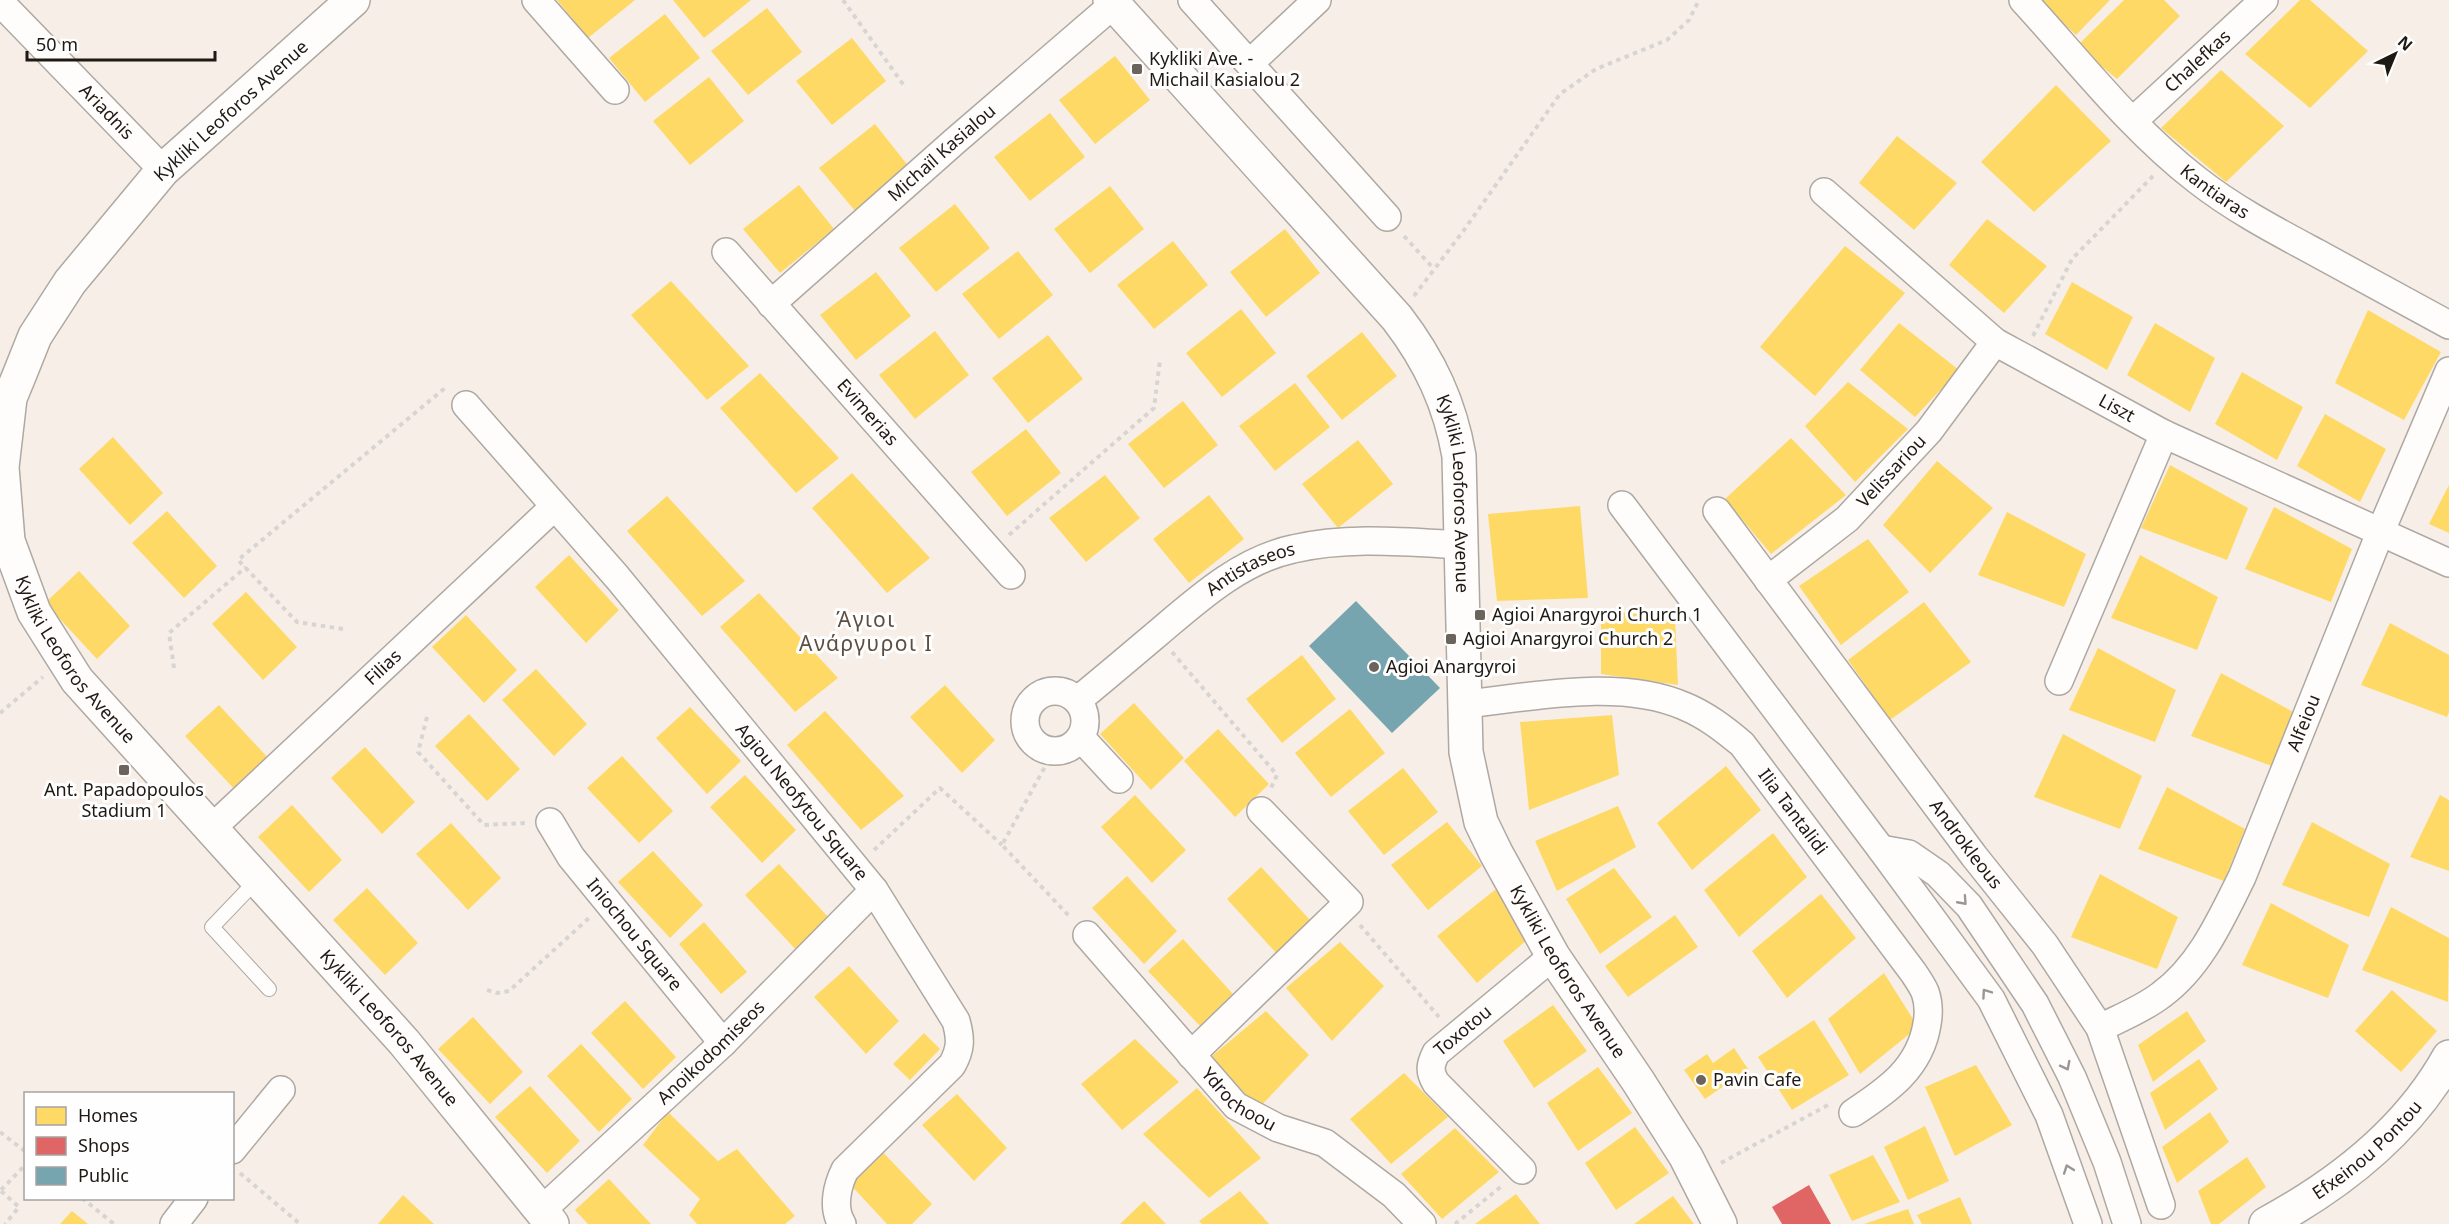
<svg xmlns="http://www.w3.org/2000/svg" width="2449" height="1224" viewBox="0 0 2449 1224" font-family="'Noto Sans',sans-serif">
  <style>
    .homes { fill: #ffd966 }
    .shops { fill: #e06666 }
    .public { fill: #76a5af }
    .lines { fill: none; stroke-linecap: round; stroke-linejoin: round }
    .service-casing { stroke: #aea8a2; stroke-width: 16 }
    .minor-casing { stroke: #aea8a2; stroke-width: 30 }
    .tertiary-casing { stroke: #aea8a2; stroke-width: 36 }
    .path { stroke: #d7d5d3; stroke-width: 4; stroke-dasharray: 4.5 4.5; stroke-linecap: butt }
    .service { stroke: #fefdfb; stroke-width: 14 }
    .minor { stroke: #fefdfb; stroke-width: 27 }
    .tertiary { stroke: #fefdfb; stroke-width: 33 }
    .oneway { stroke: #9a9693 }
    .poi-dot { fill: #6b645d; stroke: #fefefe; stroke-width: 2 }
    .labels { text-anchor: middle; stroke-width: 6; stroke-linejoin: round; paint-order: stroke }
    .poi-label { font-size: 18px; fill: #1f1913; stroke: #fefefe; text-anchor: start }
    .street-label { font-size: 18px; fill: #1f1913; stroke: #fefefe }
    .quarter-label { font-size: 21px; letter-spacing: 1.5px; fill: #5d4e40; stroke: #fefefe }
  </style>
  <rect width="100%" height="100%" fill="#f7efe7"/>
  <path class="homes" d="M557,0H635L588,38Z
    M673,0H751L704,38Z
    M2038,0H2110L2076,35Z
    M2124,0H2164L2180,16L2117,79L2077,46Z
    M2300,0H2310L2368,51L2310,108L2245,54Z
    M767,8L802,52L748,95L711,51Z
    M665,14L700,58L645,102L609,58Z
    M852,38L886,81L832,125L796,81Z
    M1115,56L1150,100L1095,144L1059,100Z
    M2221,70L2284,126L2226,182L2161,128Z
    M709,77L744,121L690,165L653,121Z
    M2056,85L2111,141L2034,212L1981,162Z
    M1050,113L1085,157L1030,201L994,157Z
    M875,124L910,168L856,212L819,168Z
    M1897,136L1957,183L1914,230L1859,183Z
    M799,185L834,229L780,273L743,229Z
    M1110,186L1144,229L1090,273L1054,229Z
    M955,204L990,248L936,292L899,248Z
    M1987,219L2047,266L2004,313L1949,265Z
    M1285,229L1320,273L1266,317L1230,272Z
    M1173,241L1208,285L1154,329L1117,285Z
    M1845,246L1905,293L1815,396L1760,347Z
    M1018,251L1053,295L999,339L962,294Z
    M876,272L911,316L856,360L820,315Z
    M671,281L749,366L707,400L631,315Z
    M2072,282L2133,317L2107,370L2045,334Z
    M1241,309L1276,353L1222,397L1186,353Z
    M2368,310L2441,352L2404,420L2335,383Z
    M1899,323L1959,370L1915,417L1860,370Z
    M2155,323L2215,358L2190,412L2127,375Z
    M935,331L969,375L915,419L879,375Z
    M1362,332L1397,376L1342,420L1306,376Z
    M1048,335L1083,379L1028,423L992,378Z
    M2242,372L2303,407L2277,460L2215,424Z
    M760,373L839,458L796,493L720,408Z
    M1848,382L1908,429L1855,482L1805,426Z
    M1295,383L1330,427L1275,471L1239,426Z
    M1183,401L1218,445L1164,488L1128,444Z
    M2325,414L2386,449L2360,502L2297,466Z
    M1026,429L1061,473L1007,516L971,472Z
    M113,437L163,493L130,525L79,469Z
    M1791,438L1846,495L1771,554L1725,499Z
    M1358,440L1393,484L1338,528L1302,484Z
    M1937,461L1993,508L1930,573L1883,525Z
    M2170,465L2248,508L2227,560L2141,528Z
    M852,473L930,558L887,593L812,508Z
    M1105,475L1140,518L1086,562L1049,518Z
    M2449,485V533L2429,524Z
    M1209,495L1244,539L1189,583L1153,539Z
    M667,496L745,581L702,616L627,531Z
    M1580,506L1588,598L1497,601L1488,514Z
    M2274,507L2352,549L2331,602L2245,569Z
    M167,511L217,566L184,598L132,543Z
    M2007,512L2086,554L2064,607L1978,575Z
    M1868,539L1909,592L1841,645L1799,586Z
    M569,555L619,610L586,643L535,587Z
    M2140,555L2218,597L2197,650L2111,618Z
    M79,571L130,626L97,659L45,603Z
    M246,592L297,647L263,680L212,624Z
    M759,593L838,678L795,712L720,627Z
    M1924,602L1971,662L1890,720L1848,660Z
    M1601,610L1675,618L1678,685L1601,674Z
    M466,615L517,670L484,703L432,647Z
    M2390,623L2449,655V712L2447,717L2361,685Z
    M2098,648L2176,690L2155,742L2069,710Z
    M1302,655L1336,699L1282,743L1246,699Z
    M536,669L587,724L554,756L502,700Z
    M2221,673L2299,715L2277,768L2191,736Z
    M945,685L995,740L962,773L910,717Z
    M1134,703L1184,758L1151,790L1100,734Z
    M219,705L270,760L237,792L185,736Z
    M690,707L741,761L707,794L656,738Z
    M1350,709L1385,753L1331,797L1295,753Z
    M825,711L904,796L861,830L787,745Z
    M469,714L520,769L487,801L435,746Z
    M1612,715L1619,775L1529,810L1520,722Z
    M1218,729L1269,784L1235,817L1184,761Z
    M2063,734L2142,776L2120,829L2034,797Z
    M365,747L415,802L382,834L331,778Z
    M622,756L673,811L639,843L587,788Z
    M1726,766L1761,810L1692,870L1657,823Z
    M1403,768L1438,812L1384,855L1348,811Z
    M745,775L796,830L762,863L710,807Z
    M2167,787L2245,829L2224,881L2138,849Z
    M1135,795L1186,850L1152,883L1101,827Z
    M2440,795L2449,800V871L2410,857Z
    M292,805L342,860L309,892L258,837Z
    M1618,806L1636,847L1557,891L1535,841Z
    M1447,822L1482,866L1428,910L1391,865Z
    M2312,822L2390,864L2369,917L2282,885Z
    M451,823L501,878L468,910L416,854Z
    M1773,833L1807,877L1739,937L1704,890Z
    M653,851L703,905L670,938L618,882Z
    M779,864L830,919L797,951L745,895Z
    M1261,867L1312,922L1278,955L1227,899Z
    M1614,868L1652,917L1600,954L1566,899Z
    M2100,874L2178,917L2157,969L2071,937Z
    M1127,876L1177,931L1144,964L1092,908Z
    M367,888L418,943L385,975L333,920Z
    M1496,889L1528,939L1477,983L1437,936Z
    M1821,894L1856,938L1787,998L1752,951Z
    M2271,903L2349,945L2328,998L2242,965Z
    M2391,907L2449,938L2448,1002L2362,970Z
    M1675,915L1698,947L1628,997L1605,966Z
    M704,922L747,972L721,994L679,944Z
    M1183,939L1233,994L1200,1026L1148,971Z
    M1340,942L1384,986L1332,1041L1286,988Z
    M849,966L899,1021L866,1054L814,997Z
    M1884,973L1918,1027L1860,1074L1828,1019Z
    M2392,990L2437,1031L2401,1072L2355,1031Z
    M625,1001L676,1057L643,1089L591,1033Z
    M1553,1005L1587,1051L1534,1088L1503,1041Z
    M1266,1011L1309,1055L1258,1109L1212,1056Z
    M2187,1011L2206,1041L2153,1082L2138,1045Z
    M473,1017L523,1072L490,1104L438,1049Z
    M1814,1020L1849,1075L1792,1110L1758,1057Z
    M924,1033L940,1049L910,1080L893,1064Z
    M1135,1039L1179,1082L1122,1130L1081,1084Z
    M581,1044L632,1099L599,1132L547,1076Z
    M1734,1048L1748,1069L1705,1099L1684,1070L1707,1054L1713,1063Z
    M2199,1059L2218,1089L2165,1130L2150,1093Z
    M1976,1065L2012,1125L1955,1156L1925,1087Z
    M1598,1067L1632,1113L1578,1151L1547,1103Z
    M1404,1073L1448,1117L1391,1164L1350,1119Z
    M530,1086L580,1141L547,1173L495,1117Z
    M1197,1088L1261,1158L1209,1198L1143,1134Z
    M957,1094L1007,1148L974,1181L922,1125Z
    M668,1112L718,1161L737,1149L795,1216L785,1224H697L689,1215L700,1199L643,1145Z
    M2210,1112L2229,1142L2177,1183L2162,1147Z
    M1925,1126L1949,1181L1908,1200L1884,1147Z
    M1635,1127L1669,1173L1616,1210L1585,1163Z
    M1455,1128L1499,1172L1442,1219L1401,1174Z
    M881,1150L932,1204L912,1224H887L847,1181Z
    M1873,1155L1900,1202L1852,1221L1829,1175Z
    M2247,1157L2266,1187L2219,1224H2211L2198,1191Z
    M609,1179L651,1224H588L575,1210Z
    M1240,1191L1269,1224H1202L1199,1221Z
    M1516,1194L1540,1224H1475Z
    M403,1195L434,1224H378Z
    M1673,1196L1694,1224H1634Z
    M1960,1197L1972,1224H1922L1917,1215Z
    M1144,1201L1166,1224H1120Z
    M1908,1209L1914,1224H1864Z
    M72,1211L88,1224H60Z"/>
  <path class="shops" d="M1809,1185L1831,1224H1782L1772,1207Z"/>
  <path class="public" d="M1356,601L1440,688L1392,733L1309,646Z"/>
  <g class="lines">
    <g class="service-casing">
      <path id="service" d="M257,880L212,927L269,989"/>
    </g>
    <g class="minor-casing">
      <g id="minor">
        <path d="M536,0L615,90"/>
        <path d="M1192,0L1387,217"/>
        <path id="s1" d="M2023,0C2079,61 2131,129 2197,180C2234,209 2276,231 2317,253C2361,277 2405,301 2449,325"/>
        <path id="s2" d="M0,2L163,170"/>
        <path d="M1250,63L1317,0"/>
        <path id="s3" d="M2133,121L2264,0"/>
        <path id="s4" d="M1824,192L1995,342L2164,434L2449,563"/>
        <path id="s5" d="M726,252L1011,575"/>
        <path id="s6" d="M771,304L955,141L1114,4"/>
        <path id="s7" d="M466,405L617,577L874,890L956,1021C961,1039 961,1049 952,1065L845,1170C837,1186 832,1208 842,1224"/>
        <path d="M1622,505L1881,849L1991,999L2049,1115L2088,1224"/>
        <path id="s8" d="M1717,511L1974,856L2045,945L2100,1028L2161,1205"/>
        <path id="s9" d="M1768,580L1847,519L1929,431L1995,342"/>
        <path d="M2059,681L2164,434"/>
        <circle cx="1055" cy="721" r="30"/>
        <path id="s10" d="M1078,700C1105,678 1132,655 1158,633C1198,599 1241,560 1293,549C1348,536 1407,542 1462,545"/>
        <path id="s11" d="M1465,704C1532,697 1620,678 1684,706C1706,715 1724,729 1742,744L1913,972C1917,978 1922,985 1925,992C1929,1003 1929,1013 1927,1024C1920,1068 1888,1090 1853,1113"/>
        <path d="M1081,738L1119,779"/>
        <path id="s12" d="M550,822L571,857L723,1043"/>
        <path id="s13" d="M211,829L554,507"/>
        <path d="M1881,849L1909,854L1938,874L1969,906L2035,1004L2072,1077L2107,1162L2127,1224"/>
        <path id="s14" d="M1087,935L1236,1106L1278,1128L1325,1143L1394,1195L1422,1224"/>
        <path id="s15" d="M2100,1028C2120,1018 2143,1009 2161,995C2200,967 2221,919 2242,877L2380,533L2449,371"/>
        <path d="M1191,1055L1349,902L1261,811"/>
        <path d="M232,1150L281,1090"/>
        <path id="s16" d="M1522,1170L1436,1083C1429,1071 1430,1065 1436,1053L1553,956"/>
        <path id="s17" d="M542,1210L723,1043L874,890"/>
        <path d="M174,1224L194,1198"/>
      </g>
    </g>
    <g class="tertiary-casing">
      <g id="tertiary">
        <path id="s18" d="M353,0L163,170L70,282L35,336L21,371L10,398L2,467L8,541L34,612L77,680L404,1042L552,1224"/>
        <path id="s19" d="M1110,0L1397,318C1430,361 1450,404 1459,456L1466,752L1481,822L1496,853L1553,956L1638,1081L1686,1157L1720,1224"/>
        <path id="s20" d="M2266,1224C2340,1184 2408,1131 2449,1057"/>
      </g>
    </g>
    <path class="path" d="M843,0L905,87
      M1404,236L1434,269
      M1414,296L1464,230L1560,94L1596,69L1667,40L1689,20L1699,0
      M2033,336L2072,259L2153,176
      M1009,535L1154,408L1160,360
      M343,629L297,622L238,560L445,388
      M1172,652L1277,775L1271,788
      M174,668L169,633L246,567
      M0,713L43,677
      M427,717L418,752L484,825L526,823
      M1053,752L1002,845L1070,917
      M874,850L940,788L1002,845
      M1360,925L1439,1017
      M487,990L497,993L509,991L589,918
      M0,1132L26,1152
      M1721,1163L1828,1105
      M240,1173L300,1224
      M1,1190L26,1164
      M1,1191L19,1207L5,1224
      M82,1198L114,1224
      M1455,1224L1503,1185"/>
    <use href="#service" class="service"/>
    <use href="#minor" class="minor"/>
    <use href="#tertiary" class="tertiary"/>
  </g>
  <defs><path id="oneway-chevron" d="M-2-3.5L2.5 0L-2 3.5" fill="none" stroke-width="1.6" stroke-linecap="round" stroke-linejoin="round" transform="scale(1.5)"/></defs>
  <g class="oneway">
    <use href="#oneway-chevron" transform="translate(1963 901) rotate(48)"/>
    <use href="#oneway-chevron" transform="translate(1986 993) rotate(-125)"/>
    <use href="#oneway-chevron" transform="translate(2066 1066) rotate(63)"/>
    <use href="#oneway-chevron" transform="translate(2068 1169) rotate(-110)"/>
  </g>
  <g class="poi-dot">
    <rect x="1131" y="63" width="12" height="12" rx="3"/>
    <rect x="1474" y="609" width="12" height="12" rx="3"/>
    <rect x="1445" y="633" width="12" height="12" rx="3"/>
    <circle cx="1374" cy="667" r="6"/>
    <rect x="118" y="764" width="12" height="12" rx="3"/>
    <circle cx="1701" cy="1080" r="6"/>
  </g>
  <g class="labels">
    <g class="poi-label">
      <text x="1149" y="65">Kykliki Ave. -<tspan x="1149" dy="21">Michail Kasialou 2</tspan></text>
      <text x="1492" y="621">Agioi Anargyroi Church 1</text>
      <text x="1463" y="645">Agioi Anargyroi Church 2</text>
      <text x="1386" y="673">Agioi Anargyroi</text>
      <text x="124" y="796" text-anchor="middle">Ant. Papadopoulos<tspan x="124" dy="21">Stadium 1</tspan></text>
      <text x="1713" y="1086">Pavin Cafe</text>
    </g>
    <g class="street-label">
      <text dy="6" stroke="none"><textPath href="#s3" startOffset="88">Chalefkas</textPath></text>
      <text transform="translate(231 111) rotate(-42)" y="6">Kykliki Leoforos Avenue</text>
      <text dy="6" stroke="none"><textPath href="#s2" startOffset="153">Ariadnis</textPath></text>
      <text dy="6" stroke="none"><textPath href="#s6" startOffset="228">Michaïl Kasialou</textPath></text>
      <text dy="6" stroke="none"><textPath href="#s1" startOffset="272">Kantiaras</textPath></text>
      <text dy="6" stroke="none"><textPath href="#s4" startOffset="366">Liszt</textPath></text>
      <text dy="6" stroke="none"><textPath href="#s5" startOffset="214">Evimerias</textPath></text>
      <text dy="6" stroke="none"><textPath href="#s9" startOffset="165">Velissariou</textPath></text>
      <text dy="6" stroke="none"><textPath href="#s19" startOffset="618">Kykliki Leoforos Avenue</textPath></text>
      <text dy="6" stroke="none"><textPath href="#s10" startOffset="218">Antistaseos</textPath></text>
      <text dy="6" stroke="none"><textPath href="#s18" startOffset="813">Kykliki Leoforos Avenue</textPath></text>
      <text dy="6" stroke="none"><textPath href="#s13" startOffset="236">Filias</textPath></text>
      <text dy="6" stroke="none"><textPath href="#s15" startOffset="380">Alfeiou</textPath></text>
      <text dy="6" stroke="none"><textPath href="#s7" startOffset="520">Agiou Neofytou Square</textPath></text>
      <text dy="6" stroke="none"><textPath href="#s11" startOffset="376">Ilia Tantalidi</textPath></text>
      <text dy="6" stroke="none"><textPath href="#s8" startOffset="416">Androkleous</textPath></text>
      <text dy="6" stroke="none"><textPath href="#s12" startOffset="141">Iniochou Square</textPath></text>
      <text dy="6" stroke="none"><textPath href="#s19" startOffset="1122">Kykliki Leoforos Avenue</textPath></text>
      <text dy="6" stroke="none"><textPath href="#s18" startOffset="1299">Kykliki Leoforos Avenue</textPath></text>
      <text dy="6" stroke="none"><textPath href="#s16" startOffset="189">Toxotou</textPath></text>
      <text dy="6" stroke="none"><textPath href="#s17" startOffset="231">Anoikodomiseos</textPath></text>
      <text dy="6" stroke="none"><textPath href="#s14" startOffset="225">Ydrochoou</textPath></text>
      <text dy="6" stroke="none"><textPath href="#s20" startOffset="126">Efxeinou Pontou</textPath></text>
    </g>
    <g class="quarter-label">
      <text x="866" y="627">Άγιοι<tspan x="866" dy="24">Ανάργυροι Ι</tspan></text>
    </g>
  </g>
  <rect x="24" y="1092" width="210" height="108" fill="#fefefe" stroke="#a5a2a0" stroke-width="1.5"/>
  <rect x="36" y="1107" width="30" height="18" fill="#ffd966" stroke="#a5a2a0" stroke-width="1.5"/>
  <text x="78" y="1122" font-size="18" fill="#1f1913">Homes</text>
  <rect x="36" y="1137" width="30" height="18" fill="#e06666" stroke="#a5a2a0" stroke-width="1.5"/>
  <text x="78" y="1152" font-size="18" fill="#1f1913">Shops</text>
  <rect x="36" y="1167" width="30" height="18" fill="#76a5af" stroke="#a5a2a0" stroke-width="1.5"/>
  <text x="78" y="1182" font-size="18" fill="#1f1913">Public</text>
  <g transform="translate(2395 54) rotate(43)" stroke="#fefefe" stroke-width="4.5" paint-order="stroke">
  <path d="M0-4.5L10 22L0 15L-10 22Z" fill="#1f1913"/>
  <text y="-9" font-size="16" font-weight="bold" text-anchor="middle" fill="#1f1913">N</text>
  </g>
  <path d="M27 51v9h188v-9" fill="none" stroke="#1f1913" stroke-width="3"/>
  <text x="36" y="51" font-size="18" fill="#1f1913" stroke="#fefefe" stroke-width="4.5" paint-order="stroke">50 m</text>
</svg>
